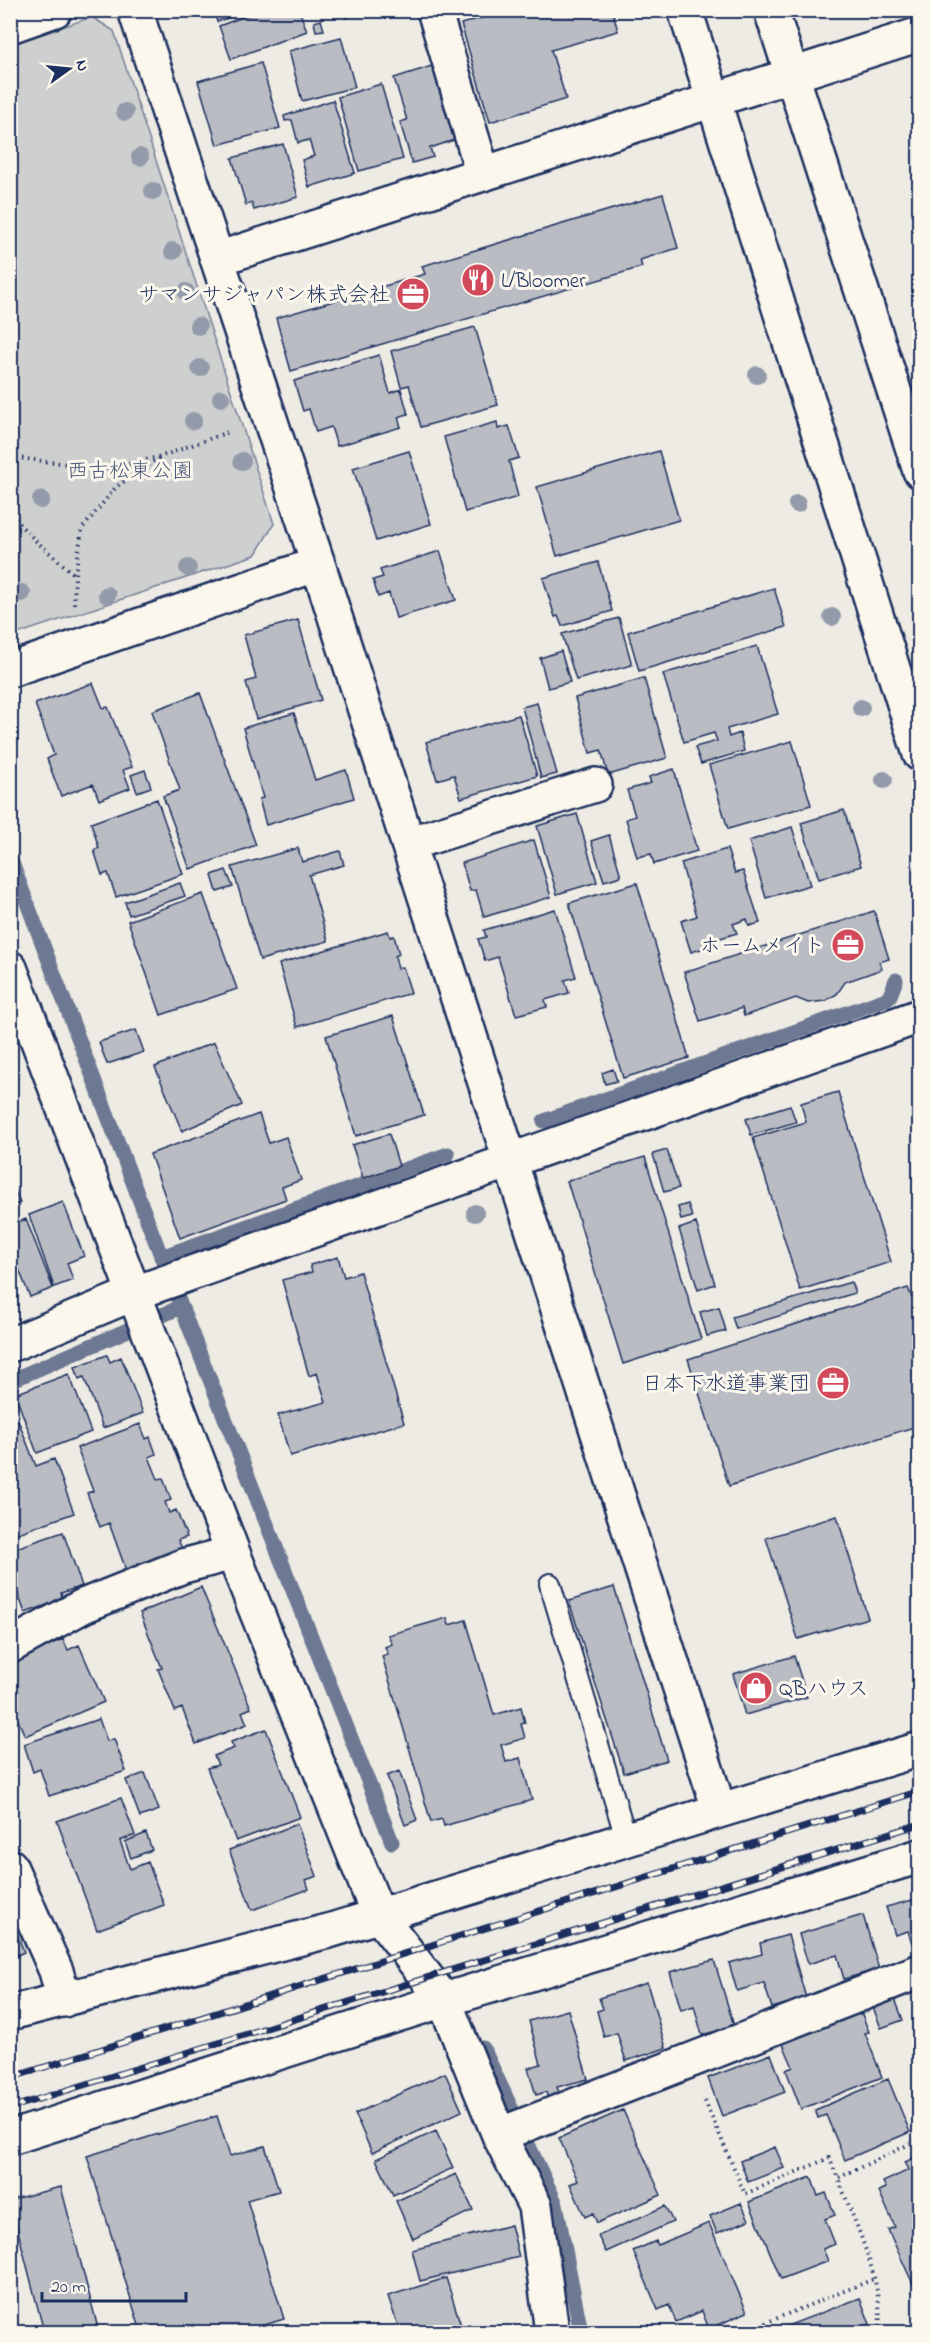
<svg xmlns="http://www.w3.org/2000/svg" width="930" height="2343" viewBox="0 0 930 2343" font-family="'Indie Flower','Klee One',sans-serif">
  <style>
    .green { fill: #cecfcf; stroke: #747f96; stroke-width: 1.5 }
    .lines { fill: none; stroke-linecap: round; stroke-linejoin: round }
    .stream { stroke: #6d7892; stroke-width: 15 }
    .building { fill: #b9bcc3; stroke: #1b2f5e; stroke-width: 1.5 }
    .service-casing { stroke: #1b2f5e; stroke-width: 24 }
    .minor-casing { stroke: #1b2f5e; stroke-width: 38 }
    .tertiary-casing { stroke: #1b2f5e; stroke-width: 38 }
    .path { stroke: #1b2f5e; stroke-width: 4; stroke-dasharray: 1.5 4.5; stroke-linecap: butt }
    .service { stroke: #fbf7ec; stroke-width: 20 }
    .minor { stroke: #fbf7ec; stroke-width: 33 }
    .tertiary { stroke: #fbf7ec; stroke-width: 33 }
    .rail-casing { stroke: #1b2f5e; stroke-width: 7 }
    .rail { stroke: #fbf7ec; stroke-width: 4.5; stroke-dasharray: 14; stroke-linecap: butt }
    .tree { fill: #939aaa }
    .labels { text-anchor: middle; stroke-width: 6; stroke-linejoin: round; paint-order: stroke }
    .poi-label { font-size: 21px; fill: #1b2f5e; stroke: #fbf7ec; text-anchor: end }
    .park-label { font-size: 21px; fill: #48577a; stroke: #fbf7ec }
  </style>
  <rect width="100%" height="100%" fill="#eeebe4"/>
  <filter id="ink" filterUnits="userSpaceOnUse"><feTurbulence type="fractalNoise" baseFrequency=".0167" numOctaves="2"/><feDisplacementMap in="SourceGraphic" scale="12" xChannelSelector="R" yChannelSelector="G"/><feConvolveMatrix kernelMatrix="1 2 1 2 8 2 1 2 1" color-interpolation-filters="sRGB"/></filter>
  <g filter="url(#ink)">
    <path class="green" d="M92,17L114,31L274,524L255,555L11,636V44Z"/>
    <g class="lines">
      <path class="stream" d="M10,858L151,1230L392,1842
        M544,1121L889,998L896,980
        M161,1257L448,1154
        M10,1381L181,1307
        M483,2048L556,2204L581,2332"/>
    </g>
    <path class="building" d="M213,10H249L217,22Z
      M261,10H299L307,31L231,59L219,26Z
      M342,10H360L346,18Z
      M508,10H612L618,31L551,50L566,99L490,122L461,24Z
      M321,20L324,30L316,31L314,22Z
      M341,37L355,87L302,101L289,51Z
      M261,63L280,128L217,145L198,81Z
      M432,66L454,140L430,148L433,157L412,163L400,122L407,120L394,78Z
      M381,84L403,159L359,171L338,97Z
      M333,100L355,173L309,187L302,160L314,156L309,140L298,143L292,120L285,121L284,116Z
      M283,144L298,197L254,210L252,203L246,205L232,158Z
      M663,194L678,248L640,260L642,267L291,371L276,318L425,274L422,266Z
      M475,327L498,405L421,427L409,385L401,387L391,351Z
      M379,355L390,393L401,389L408,414L398,417L401,427L337,446L331,427L316,432L309,409L303,411L294,381Z
      M497,422L498,429L509,426L519,458L509,461L518,497L465,512L444,437Z
      M409,451L431,524L376,541L353,468Z
      M659,451L679,520L557,556L537,487Z
      M440,551L456,600L396,618L389,593L378,597L373,580L383,577L380,570Z
      M598,562L612,611L562,626L558,616L555,617L543,578Z
      M774,588L786,627L639,671L628,632Z
      M619,618L632,665L576,680L562,634Z
      M298,620L321,700L256,719L246,682L256,679L244,635Z
      M757,646L778,714L727,729L729,737L740,733L744,751L701,764L695,747L717,741L714,733L684,742L663,674Z
      M561,651L570,682L548,688L540,658Z
      M644,678L667,758L608,775L601,750L590,753L575,698Z
      M93,683L103,708L108,707L132,767L123,770L130,788L99,800L93,784L61,796L47,759L54,755L35,704Z
      M200,693L256,845L190,869L163,796L180,790L152,711Z
      M537,703L557,774L541,778L522,707Z
      M294,713L315,780L346,770L354,798L266,825L259,799L263,798L243,728Z
      M519,715L537,776L461,798L454,775L437,780L426,742Z
      M792,741L811,805L728,829L709,765Z
      M674,769L697,851L654,864L651,854L637,857L626,819L635,816L627,790L651,783L649,777Z
      M145,770L151,787L137,792L131,775Z
      M157,799L183,874L116,897L108,873L102,875L94,850L99,848L91,823Z
      M844,810L861,866L819,879L801,823Z
      M577,814L597,882L557,894L537,826Z
      M792,827L810,885L766,898L749,841Z
      M609,835L621,876L604,881L591,841Z
      M534,840L551,897L484,917L476,890L470,891L462,863Z
      M298,848L302,862L340,851L344,865L309,875L328,941L260,960L232,867Z
      M727,849L735,873L743,871L760,923L749,926L747,919L733,924L737,933L707,942L708,947L691,952L681,921L697,916L681,863Z
      M226,870L233,887L217,892L212,875Z
      M180,883L185,896L129,915L125,902Z
      M637,883L689,1058L623,1078L569,903Z
      M203,894L237,989L161,1015L128,921Z
      M555,909L576,977L565,980L569,993L545,1000L547,1007L516,1015L498,957L485,961L478,939L486,937L484,930Z
      M874,911L889,959L879,962L882,969L845,982L837,994L825,1001L808,1003L796,998L744,1016L742,1008L700,1021L684,972Z
      M388,931L390,937L394,936L399,954L395,956L398,969L403,967L411,993L297,1027L279,964Z
      M393,1016L424,1115L356,1136L326,1036Z
      M136,1030L144,1052L107,1064L99,1042Z
      M214,1042L242,1105L182,1131L155,1067Z
      M613,1069L617,1081L605,1084L602,1073Z
      M838,1092L891,1262L800,1290L753,1138L806,1122L801,1103Z
      M790,1105L796,1122L751,1135L746,1119Z
      M259,1114L269,1143L286,1137L301,1180L282,1187L286,1199L180,1238L150,1154Z
      M389,1134L399,1166L363,1178L352,1145Z
      M667,1150L679,1188L664,1192L653,1154Z
      M645,1157L701,1339L623,1364L567,1181Z
      M10,1180L20,1203L10,1207Z
      M63,1202L84,1256L67,1263L73,1280L54,1287L29,1215Z
      M688,1204L692,1217L681,1220L678,1207Z
      M26,1219L53,1288L30,1297L10,1247V1225Z
      M696,1223L715,1284L698,1290L679,1229Z
      M338,1257L344,1277L360,1272L404,1423L290,1456L278,1415L326,1402L317,1373L309,1376L282,1280L312,1272L310,1265Z
      M851,1282L855,1293L736,1329L732,1317Z
      M908,1288L912,1298L920,1295V1425L729,1486L688,1359Z
      M719,1307L726,1331L707,1336L700,1312Z
      M107,1355L110,1362L121,1357L143,1413L103,1428L84,1377L79,1379L75,1367Z
      M69,1374L91,1432L37,1453L15,1394Z
      M18,1420L36,1466L54,1459L74,1513L10,1536V1423Z
      M140,1424L146,1439L150,1437L156,1454L149,1457L158,1479L163,1478L171,1500L165,1502L169,1513L176,1510L187,1537L178,1540L182,1548L126,1570L109,1523L100,1527L87,1493L93,1491L77,1448Z
      M837,1516L868,1618L798,1639L766,1538Z
      M63,1532L82,1586L61,1593L63,1599L25,1613L10,1571V1550Z
      M201,1587L251,1708L242,1712L247,1724L196,1744L182,1708L175,1711L158,1669L162,1668L140,1613Z
      M614,1587L667,1760L624,1773L569,1601Z
      M447,1618L449,1625L466,1620L494,1715L521,1707L525,1723L521,1724L525,1738L501,1745L506,1762L520,1758L532,1800L444,1826L442,1819L431,1822L382,1656L388,1654L385,1647L392,1644L388,1635Z
      M63,1639L68,1650L79,1645L104,1702L25,1736L10,1702V1661Z
      M794,1656L807,1697L745,1715L733,1674Z
      M99,1719L107,1741L114,1739L126,1771L49,1796L40,1769L33,1772L24,1744Z
      M266,1729L300,1817L236,1841L207,1768L218,1765L214,1756L234,1748L231,1742Z
      M399,1771L417,1820L405,1825L387,1776Z
      M145,1773L159,1810L140,1817L126,1780Z
      M121,1798L135,1835L120,1841L130,1869L148,1862L164,1905L97,1930L57,1821Z
      M297,1824L317,1876L306,1880L309,1889L252,1910L229,1850Z
      M146,1833L152,1850L131,1858L125,1842Z
      M920,1898V1950L915,1952L908,1931L895,1935L886,1907Z
      M863,1915L879,1969L844,1979L837,1955L808,1964L799,1934Z
      M13,1923L24,1952L10,1958V1924Z
      M788,1935L806,1998L772,2008L764,1983L737,1991L729,1963L762,1954L760,1943Z
      M714,1960L734,2026L702,2035L694,2006L681,2010L670,1972Z
      M647,1983L666,2048L626,2061L617,2033L604,2037L597,2011L603,2009L599,1998Z
      M895,1999L903,2020L881,2028L873,2007Z
      M568,2010L588,2079L557,2087L560,2095L548,2098L546,2092L536,2095L528,2068L541,2064L529,2021Z
      M861,2012L869,2032L865,2033L882,2077L801,2109L786,2070L793,2067L783,2044Z
      M771,2054L785,2092L722,2116L708,2078Z
      M445,2073L462,2111L372,2153L355,2114Z
      M888,2079L910,2132L845,2160L826,2115L818,2118L815,2110Z
      M623,2110L661,2195L597,2223L593,2213L585,2217L570,2184L578,2181L559,2138Z
      M217,2116L230,2156L265,2146L279,2191L247,2200L284,2319L241,2332H141L87,2156Z
      M436,2131L453,2168L393,2195L376,2159Z
      M775,2147L784,2168L748,2182L740,2161Z
      M920,2155V2299L888,2230L895,2227L879,2191L886,2188L883,2182L909,2170L905,2162Z
      M456,2174L473,2210L413,2239L396,2201Z
      M811,2177L818,2196L826,2193L835,2215L825,2219L835,2244L823,2249L828,2261L781,2279L749,2202Z
      M61,2187L99,2332H44L10,2200Z
      M741,2203L749,2220L717,2233L710,2216Z
      M665,2206L673,2222L606,2252L598,2236Z
      M709,2223L747,2312L709,2329L702,2311L676,2322L669,2305L658,2310L633,2251L656,2241L658,2245Z
      M511,2225L519,2257L420,2281L412,2250Z
      M446,2278L463,2332H400L388,2296Z
      M860,2298L870,2324L854,2330L855,2332H781L779,2329Z"/>
    <g class="lines">
      <g class="service-casing">
        <path id="service" d="M550,1584L626,1838"/>
      </g>
      <g class="minor-casing">
        <path id="minor" d="M135,10L318,564L719,1809
          M434,10L483,174
          M10,26L55,10
          M217,259L920,34
          M10,670L318,564
          M408,844L595,785
          M10,968L233,1553L378,1914L444,2000L499,2135L535,2206L552,2332
          M10,1345L135,1293L920,1016
          M10,1646L83,1606L183,1566L233,1553
          M10,1866L56,1971L64,2000
          M10,2013L332,1930L920,1749
          M499,2135L920,1971
          M10,2138L444,2000L920,1856"/>
      </g>
      <g class="tertiary-casing">
        <path id="tertiary" d="M685,10L920,754
          M771,10L920,471"/>
      </g>
      <path class="path" d="M10,457L108,469L162,456L231,431
        M10,515L36,541L75,575
        M74,604L75,575L82,529L116,487L159,458
        M705,2101L745,2194L829,2158L838,2178
        M743,2332L874,2279
        M879,2332C885,2283 855,2224 838,2178L920,2139"/>
      <use href="#service" class="service"/>
      <use href="#minor" class="minor"/>
      <use href="#tertiary" class="tertiary"/>
      <g class="rail-casing">
        <path id="rail" d="M10,2078L920,1791
          M10,2108L920,1824"/>
      </g>
      <use href="#rail" class="rail"/>
    </g>
    <g class="tree">
      <circle cx="125" cy="112" r="9"/>
      <circle cx="140" cy="157" r="9"/>
      <circle cx="153" cy="191" r="9"/>
      <circle cx="173" cy="251" r="9"/>
      <circle cx="186" cy="292" r="9"/>
      <circle cx="198" cy="326" r="9"/>
      <circle cx="200" cy="368" r="9"/>
      <circle cx="757" cy="375" r="9"/>
      <circle cx="221" cy="398" r="9"/>
      <circle cx="193" cy="421" r="9"/>
      <circle cx="242" cy="461" r="9"/>
      <circle cx="41" cy="500" r="9"/>
      <circle cx="797" cy="504" r="9"/>
      <circle cx="188" cy="568" r="9"/>
      <circle cx="22" cy="593" r="9"/>
      <circle cx="107" cy="595" r="9"/>
      <circle cx="832" cy="617" r="9"/>
      <circle cx="861" cy="708" r="9"/>
      <circle cx="884" cy="780" r="9"/>
      <circle cx="475" cy="1213" r="9"/>
    </g>
  </g>
  <defs>
    <g id="restaurant-disc" transform="scale(1.725)"><circle r="9.5" fill="#d1495b" stroke="#fbf7ec"/><path d="M-5-6h1v4h1v-4h1v4h1v-4h1v5L-1.5 .5V6h-2V.5L-5-1ZM5-6V6H3V1.5H1.5Q1.5-4 5-6Z" fill="#fff"/></g>
    <g id="office-disc" transform="scale(1.725)"><circle r="9.5" fill="#d1495b" stroke="#fbf7ec"/><path d="M-6-3h4V-5.5h4V-3h4V5H-6ZM-1-4.5V-3h2v-1.5ZM-6 0V1H6V0Z" fill="#fff"/></g>
    <g id="shop-disc" transform="scale(1.725)"><circle r="9.5" fill="#d1495b" stroke="#fbf7ec"/><path d="M-5-2.5h2.3a2.7 3.5 0 0 1 5.4 0H5L5.5 6h-11ZM-1.5-2.5h3a1.5 2.3 0 0 0-3 0Z" fill="#fff"/></g>
  </defs>
  <g fill-rule="evenodd">
    <use href="#restaurant-disc" x="478" y="280"/>
    <use href="#office-disc" x="413" y="294"/>
    <use href="#office-disc" x="848" y="945"/>
    <use href="#office-disc" x="833" y="1383"/>
    <use href="#shop-disc" x="756" y="1688"/>
  </g>
  <g class="labels">
    <g class="poi-label">
      <text x="501" y="287" text-anchor="start">L/Bloomer</text>
      <text x="390" y="301">サマンサジャパン株式会社</text>
      <text x="825" y="952">ホームメイト</text>
      <text x="810" y="1390">日本下水道事業団</text>
      <text x="779" y="1695" text-anchor="start">QBハウス</text>
    </g>
    <g class="park-label">
      <text x="130" y="477">西古松東公園</text>
    </g>
  </g>
  <rect width="930" height="2343" fill="none" stroke="#fbf7ec" stroke-width="36"/>
  <rect x="18" y="18" width="894" height="2307" fill="none" stroke="#1b2f5e" stroke-width="2" filter="url(#ink)"/>
  <g transform="translate(69 69) rotate(75)" stroke="#fbf7ec" stroke-width="4.5" paint-order="stroke">
  <path d="M0-4.5L10 22L0 15L-10 22Z" fill="#1b2f5e"/>
  <text y="-9" font-size="16" font-weight="bold" text-anchor="middle" fill="#1b2f5e">N</text>
  </g>
  <path d="M42 2292v9h144v-9" fill="none" stroke="#1b2f5e" stroke-width="3"/>
  <text x="51" y="2292" font-size="18" fill="#1b2f5e" stroke="#fbf7ec" stroke-width="4.5" paint-order="stroke">20 m</text>
</svg>
